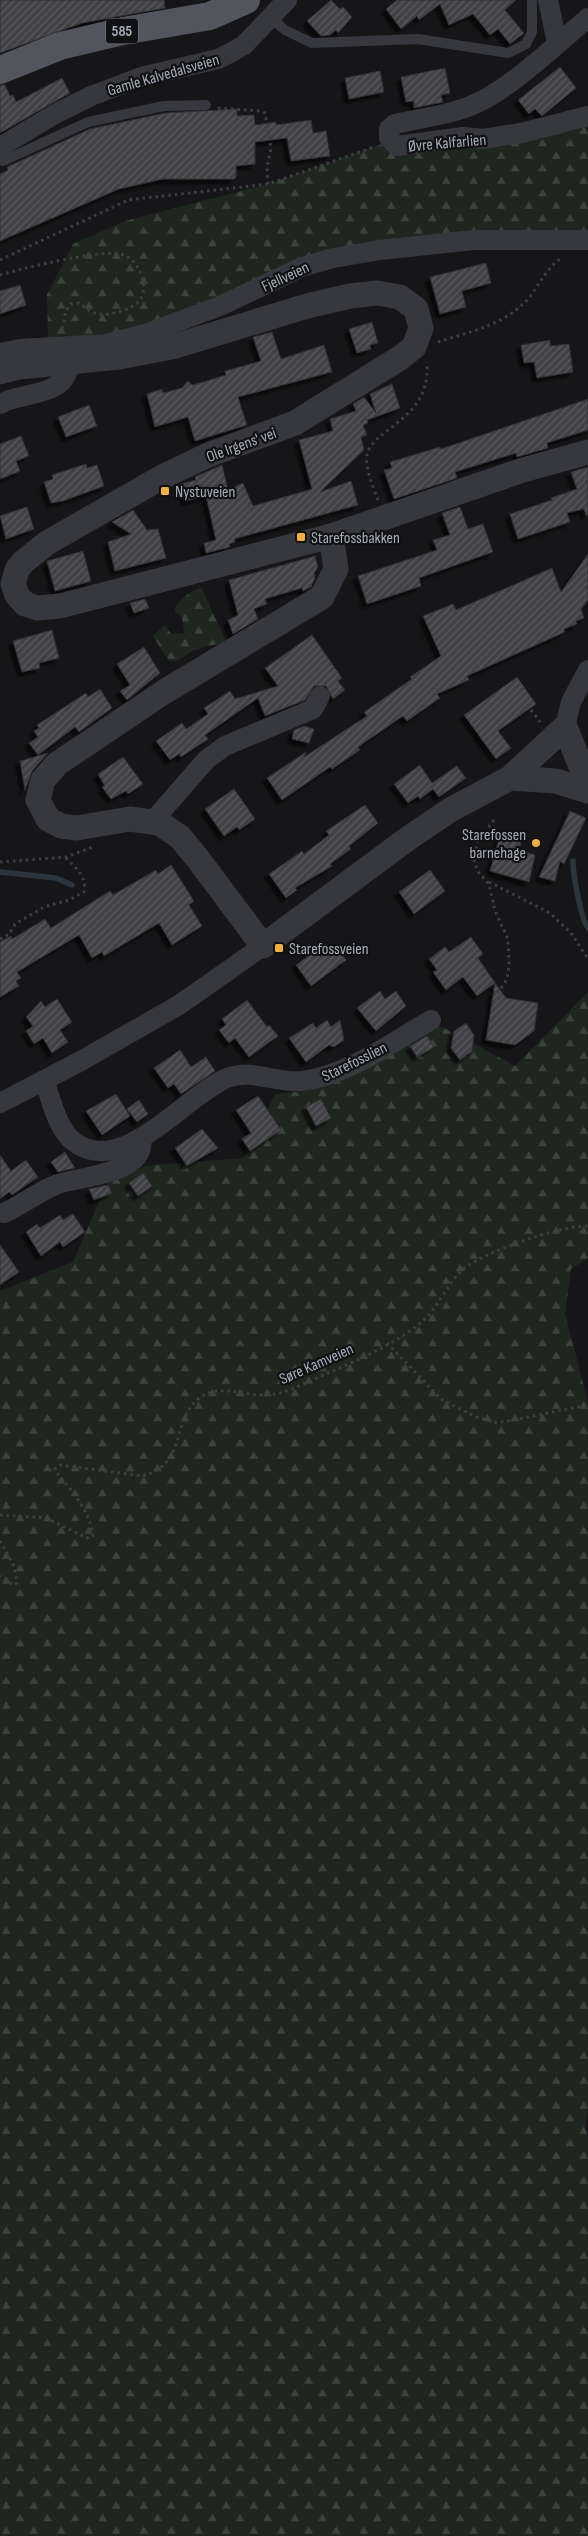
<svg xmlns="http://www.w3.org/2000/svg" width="588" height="2536" viewBox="0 0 588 2536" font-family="'Sofia Sans Condensed',sans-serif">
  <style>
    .forest { fill: url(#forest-firs) }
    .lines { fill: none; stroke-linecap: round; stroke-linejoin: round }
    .stream { stroke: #2c353c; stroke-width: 5.5 }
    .building { fill: url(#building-hatch); stroke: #303034; filter: url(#shadow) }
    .path { stroke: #3d3f44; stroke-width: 3; stroke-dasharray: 2.5 4; stroke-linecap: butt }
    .service { stroke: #37383d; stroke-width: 10 }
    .minor { stroke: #37383d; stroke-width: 20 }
    .tertiary { stroke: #37383d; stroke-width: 25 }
    .primary { stroke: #53555c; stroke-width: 28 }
    .poi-dot { fill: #f2b134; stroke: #111113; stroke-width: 2 }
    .labels { text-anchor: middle; stroke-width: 4.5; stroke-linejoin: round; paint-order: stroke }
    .shield { fill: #111113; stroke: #7b7e86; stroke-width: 1 }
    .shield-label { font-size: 15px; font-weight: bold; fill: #a8adb8 }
    .street-label { font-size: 16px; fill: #a8adb8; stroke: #111113 }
    .poi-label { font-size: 16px; fill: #a8adb8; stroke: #111113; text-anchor: start }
  </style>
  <defs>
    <pattern id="forest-firs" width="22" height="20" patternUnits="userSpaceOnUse" patternTransform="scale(1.25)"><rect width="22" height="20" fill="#1e261f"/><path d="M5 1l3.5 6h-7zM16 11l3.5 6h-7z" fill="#3c433d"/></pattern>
    <pattern id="building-hatch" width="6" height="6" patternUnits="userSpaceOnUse" patternTransform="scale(1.25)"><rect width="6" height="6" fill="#404145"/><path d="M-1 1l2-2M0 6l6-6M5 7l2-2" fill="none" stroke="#595a5e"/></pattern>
    <filter id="shadow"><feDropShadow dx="-4.5" dy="4.5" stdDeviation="1" flood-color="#0009"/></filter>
  </defs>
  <rect width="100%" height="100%" fill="#161618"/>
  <path class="forest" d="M588,120V240L388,242L140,337L71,344L48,337L47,295L73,244L125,221L269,184L382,144Z
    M201,587L226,641L224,644C214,644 205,646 195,650C185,654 181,663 169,661L153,636L165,625L171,634L184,633L182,617L175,612C176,600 191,592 201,587Z
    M588,992V1258L571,1269L565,1313L588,1402V2111L585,2128L588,2136V2536H0V1291L73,1262L111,1174L154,1165L243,1158L275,1094L306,1091L392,1050L435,1023L515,1066Z"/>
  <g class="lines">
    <path class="stream" d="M573,861C573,873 581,920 588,928
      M0,872L56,878L72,885"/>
  </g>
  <path class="building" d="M0,0H164L165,8L82,23L0,53Z
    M331,0L340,9L343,7L352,17L338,33L336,30L330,35L321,36L307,21Z
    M397,0H516L505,10L524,33L510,44L498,29L490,35L473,14L449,25L440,4L419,20L417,16L401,29L386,9Z
    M560,67L576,88L542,116L535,109L529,114L518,100Z
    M445,68L450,93L441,95L443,102L414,108V101L406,102L401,77Z
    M380,71L384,92L349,99L345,78Z
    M62,78L70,93L0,133V85H5L10,96L13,95L16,102Z
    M237,109V116L254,115L255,125L276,122V125L311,120L313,133L326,131L330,156L291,161L287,138L255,142V164L236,166V177L234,179H163L119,189L0,241V174L8,170L7,167L90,129L165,113Z
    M486,263L491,283L462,291L466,307L440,314L430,277Z
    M20,285L26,305L0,314V291Z
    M372,322L378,343L370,345L371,349L357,353L349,329Z
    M272,332L281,359L324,345L332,372L238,397L247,425L195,441L188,417L155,427L147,394L162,389L163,393L182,388L188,381L192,385L200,383L226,375L225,371L261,361L253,337Z
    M550,340V346L569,344L573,372L537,378L534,362L524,363L521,345Z
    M392,384L400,408L367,420L368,423L363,425L367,435L361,437L364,450L320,492L351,481L358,505L234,539L235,542L229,544L230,547L206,553L204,543L216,540L206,496L186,501L181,484L196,480L195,477L222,465L228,490L243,483L253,506L312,489L299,440L333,431L330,419L356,411L353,404L364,397L376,413L370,394Z
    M588,399V430L547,443L548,448L517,457L516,453L455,472L457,478L394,499L384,470L392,468L390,462L440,447L441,449Z
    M89,405L97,426L66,437L58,417Z
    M21,436L29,456L16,461L20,471L0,479V444Z
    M86,464L87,468L97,465L104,486L63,501L51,503L44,482L53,479L52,475Z
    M588,467V515H586L584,509L567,513L570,522L518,539L510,514L552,500L551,498L577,489L571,472Z
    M27,507L34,529L6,539L0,516Z
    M460,507L468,529L483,524L493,552L419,578L421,586L367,604L358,576L437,550L433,540L450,535L442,513Z
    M133,510L147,530L158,529L166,558L115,571L108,542L131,534L112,522Z
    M83,551L91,581L55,591L47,561Z
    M588,554V600L581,609L584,618L576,621L577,624L564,629L565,632L467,676L469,680L437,694L440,698L407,721L403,716L358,747L360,750L332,769L330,767L282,800L267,778L306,752L304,757L367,716L364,712L412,679L410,677L441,656L423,616L453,604L456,610L552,568L561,592Z
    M315,556L318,567L314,573L315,578L311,587L303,591L302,588L265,599L267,604L254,609L258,619L233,634L228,620L238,615L229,580Z
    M145,599L149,608L134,613L130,603Z
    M52,630L59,658L39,663L40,668L22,672L13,641Z
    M312,635L342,678L338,681L345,690L333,699L326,686H314L305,700L265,716L258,698L205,735L208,739L181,757L179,754L170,760L156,741L182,723L186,729L208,714L204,708L230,691L235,699L278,686L265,668Z
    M144,647L160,673L127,700L120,691L130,685L117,664Z
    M517,677L536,704L498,731L511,748L496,759L464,715Z
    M100,689L112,708L79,732L75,727L38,755L29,743L38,737L34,731L39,728L37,725L86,693L88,697Z
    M304,726L314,729L309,743L292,739L294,730Z
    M48,753L32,771L25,790L20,761Z
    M123,757L143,784L128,794L126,791L111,799L102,787L105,786L98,774Z
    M420,765L432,783L457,766L466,778L439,797L433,789L420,799L418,796L408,803L394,784Z
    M234,789L255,819L239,830L237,827L224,836L205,809Z
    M365,805L378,823L349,846L351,849L330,864L332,866L295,888L297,890L286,898L269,874L302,851L304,854L329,835L326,831Z
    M570,811L586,818L564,864L560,861L555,881L539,877Z
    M501,832L522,837L519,850L535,855L529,882L490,871Z
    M171,865L194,901L189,905L202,926L172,945L159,923L104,956L102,952L92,958L79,935L17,972L21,978L16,981L19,986L0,997V942L11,936L12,939L45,919L51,928L110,891L113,895L156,870L158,874Z
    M430,870L445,891L414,914L399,892Z
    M471,937L483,954L478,958L495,983L477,996L463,977L446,990L433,972L437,970L429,959L445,947L449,952Z
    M321,947L327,956L338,949L346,960L311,986L296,965Z
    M495,983L506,998L538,1003L534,1031L515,1045L486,1040Z
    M380,991L385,999L396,991L406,1006L376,1031L357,1008Z
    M57,999L72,1022L60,1030L68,1042L52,1053L43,1038L34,1044L26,1031L33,1026L26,1017L41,1001L45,1007Z
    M247,1000L267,1027L269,1025L278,1036L249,1057L235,1038L229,1043L219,1030L226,1025L222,1019Z
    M327,1020L331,1027L340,1020L344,1040L334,1047L329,1045L306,1062L289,1038L313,1023L316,1028Z
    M466,1023L474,1035L472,1051L460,1060L451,1048L454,1031Z
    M427,1036L434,1047L417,1057L410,1046Z
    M180,1050L191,1067L206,1057L215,1071L181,1094L174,1084L168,1088L154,1068Z
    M116,1094L130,1116L102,1135L86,1111Z
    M258,1096L281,1130L250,1151L242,1139L251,1133L236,1110Z
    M321,1099L331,1118L316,1126L306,1107Z
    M139,1100L148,1114L137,1122L127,1109Z
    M202,1129L218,1148L187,1166L175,1148Z
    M65,1152L75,1168L58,1172L51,1162Z
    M0,1155L11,1171L26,1160L38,1177L12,1195L9,1192L0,1199Z
    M143,1173L152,1186L138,1196L129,1183Z
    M108,1185L112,1193L94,1200L89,1189Z
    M73,1214L85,1232L63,1247L60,1242L41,1256L26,1232L37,1224L40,1228L60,1215L63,1220Z
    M0,1245L19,1272L0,1285Z"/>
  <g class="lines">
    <path class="path" d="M218,108L260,111L265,113L271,148L267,167L268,184
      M0,260L128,200L268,184L374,147
      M0,275C24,268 97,250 120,254C136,256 148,281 142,296C138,309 110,316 98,314C91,313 85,307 79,303L71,304L66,310L62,330
      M438,342C469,332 504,325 527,300C539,286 545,270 560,259
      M378,500C373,486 363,465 368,451C370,445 378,438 383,434C411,412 429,400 427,362
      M531,710L540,722
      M494,820L477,842L474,862L479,873L489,884L495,911L508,939L509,965L507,979L496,996
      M0,862L66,857L93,847
      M489,882L550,913L571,933L588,959
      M0,939L9,934L15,924L44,907L69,900L84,892C87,877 76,868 66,858
      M387,1343L442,1400L474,1416L497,1423L588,1405
      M0,1515L46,1518L87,1538L93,1536C90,1511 73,1493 58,1474L55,1469L60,1465L142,1476C187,1465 170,1424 198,1399C217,1383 240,1395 262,1395C273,1395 282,1393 292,1389C331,1371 385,1351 418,1325C436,1311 445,1288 460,1272C478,1253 562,1225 588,1226
      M0,1541L14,1566L17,1583L13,1585L0,1576"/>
    <path class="service" d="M271,18L285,30L312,43L418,39L508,53L526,44L532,32V0
      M0,160L3,161L88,122L164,106L206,105"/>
    <path class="minor" d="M548,0L557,43
      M588,18C556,44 517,83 481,101C454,115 424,117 395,124L389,129V138L397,146L463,137L483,139L521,133L588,116
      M0,147L55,114L91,96L141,77L218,59L230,53L244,45L287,0
      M0,353L20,349L106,344L145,334L220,306L302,267L333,258L380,250L474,240H588
      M0,404C23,391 68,398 69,362
      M565,727L571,702L588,670
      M152,822L207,759L225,746L313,709L320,696
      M44,1080C51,1098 57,1129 73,1141C121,1180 184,1096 227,1078C251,1068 277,1084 302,1081C348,1075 391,1043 431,1020
      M0,1103L79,1062L179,1005L263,946
      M4,1213C22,1205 39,1191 58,1184C82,1176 147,1174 141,1138"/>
    <path class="tertiary" d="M0,372L19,367L119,357L172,347L307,306L350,296L377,293L400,297L416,309L421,328L414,347L400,358L295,423L208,455L162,477L47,543L23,562L17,570L13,584L17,595L25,604L37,608L60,606L331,536L523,470L588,452
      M331,536L336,569L322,597L164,692L57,764L43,780L38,800L48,819L61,826L77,828L130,819L159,823L180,837L198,859L263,946L410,837L450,810L510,778L565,727L588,784
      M510,778L556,781L588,791"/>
    <path class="primary" d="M0,70L60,46L123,31L210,16L246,0"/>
  </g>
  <g class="poi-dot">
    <rect x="160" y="486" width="10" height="10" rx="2.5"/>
    <rect x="296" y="532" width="10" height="10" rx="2.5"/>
    <circle cx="536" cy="843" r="5"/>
    <rect x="274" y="943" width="10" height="10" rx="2.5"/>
  </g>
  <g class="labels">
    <rect class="shield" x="106" y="18.5" width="32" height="25" rx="4"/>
    <g class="shield-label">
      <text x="122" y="36">585</text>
    </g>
    <g class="street-label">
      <text transform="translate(163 74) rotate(-16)" y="6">Gamle Kalvedalsveien</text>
      <text transform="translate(447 142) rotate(-5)" y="6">Øvre Kalfarlien</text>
      <text transform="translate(285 276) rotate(-25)" y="6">Fjellveien</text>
      <text transform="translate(241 444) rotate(-20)" y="6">Ole Irgens' vei</text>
      <text transform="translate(354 1061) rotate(-26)" y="6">Starefosslien</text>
      <text transform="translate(316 1363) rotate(-24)" y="6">Søre Kamveien</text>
    </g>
    <g class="poi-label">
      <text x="175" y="497">Nystuveien</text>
      <text x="311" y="543">Starefossbakken</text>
      <text x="526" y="840" text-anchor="end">Starefossen<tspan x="526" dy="18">barnehage</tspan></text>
      <text x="289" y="954">Starefossveien</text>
    </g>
  </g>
</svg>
